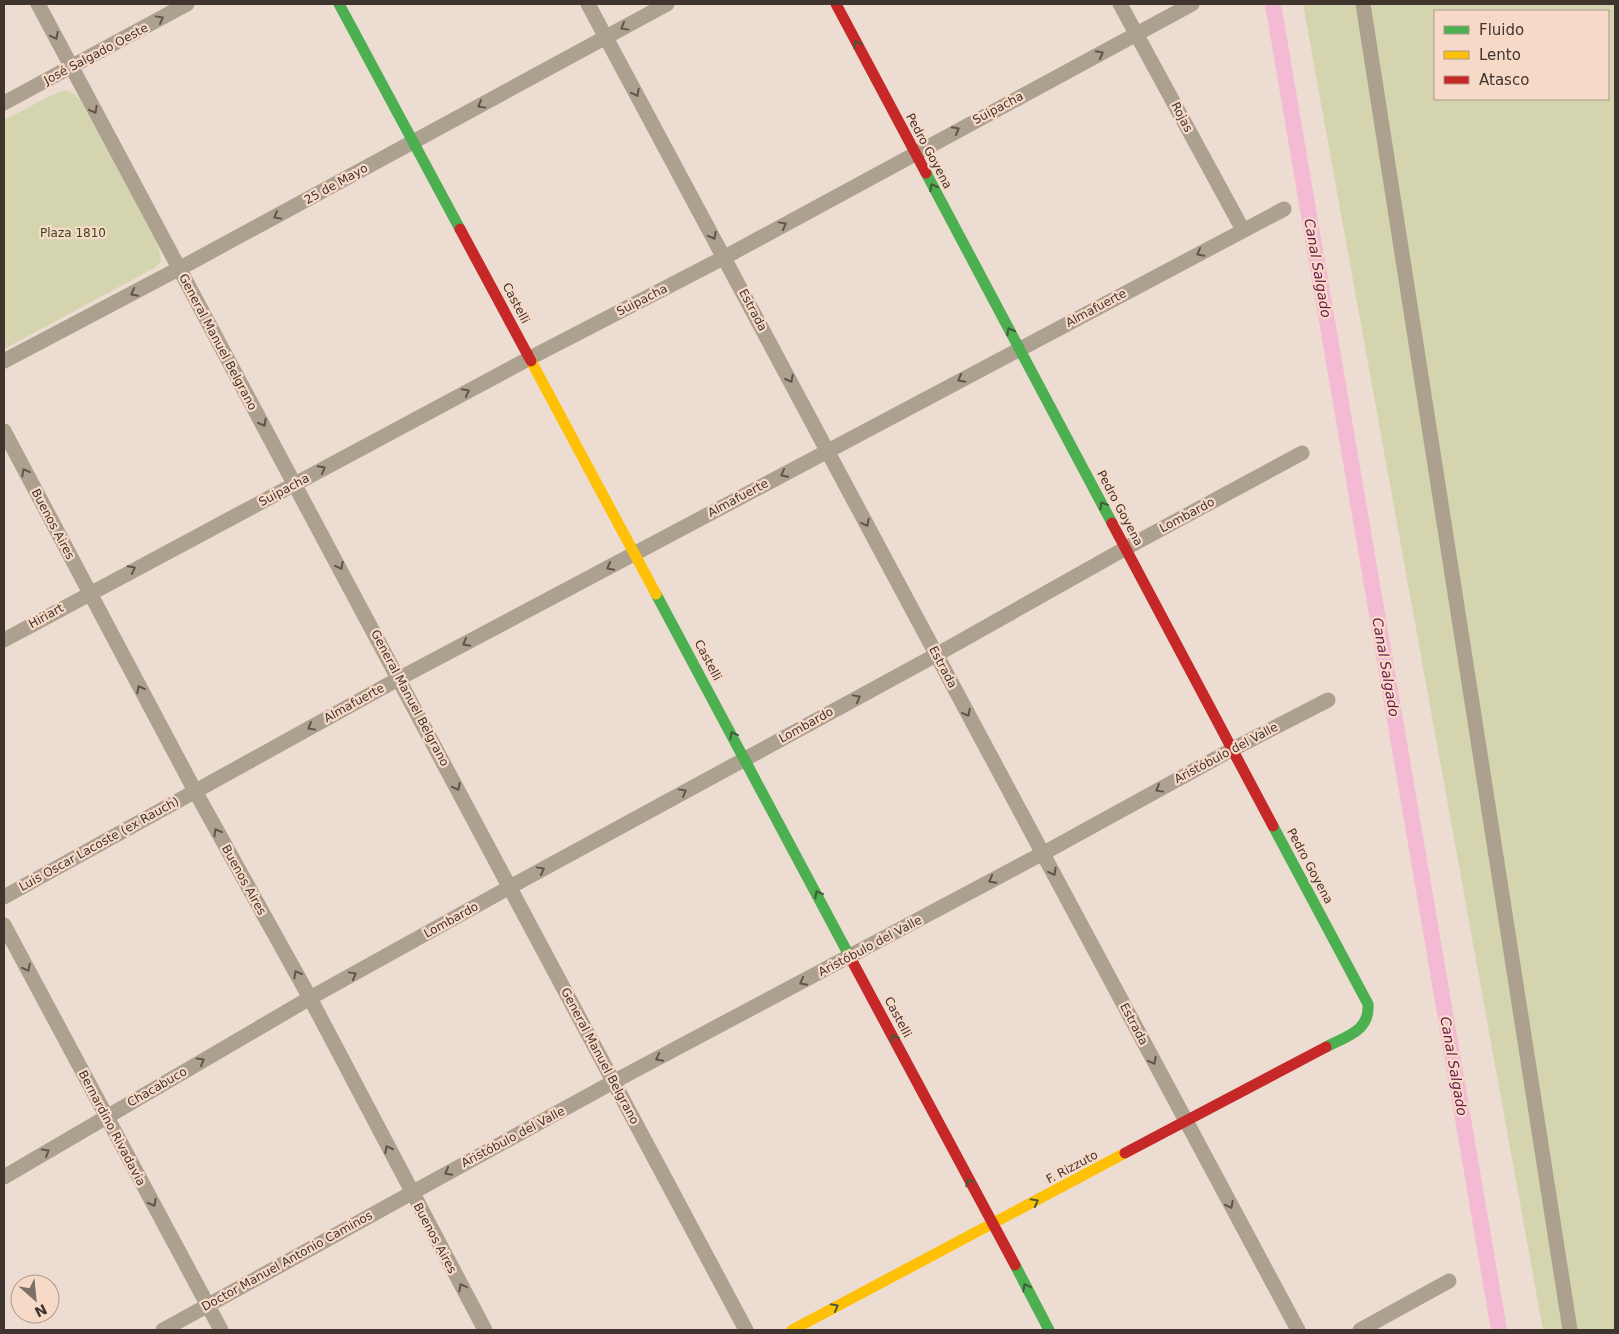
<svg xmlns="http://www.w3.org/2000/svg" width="1619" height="1334" viewBox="0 0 1619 1334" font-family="'DejaVu Sans',sans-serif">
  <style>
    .green { fill: #d4d5af; fill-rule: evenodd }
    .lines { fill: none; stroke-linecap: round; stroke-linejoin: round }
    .canal { stroke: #f4bad3; stroke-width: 16 }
    .street { stroke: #aca18f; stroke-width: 15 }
    .fast { stroke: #4caf50; stroke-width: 11 }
    .slow { stroke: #ffc107; stroke-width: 11 }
    .jam { stroke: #c62828; stroke-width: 11 }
    .oneway { stroke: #60554b }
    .oneway2 { stroke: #445a38 }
    .labels { text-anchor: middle; stroke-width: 4.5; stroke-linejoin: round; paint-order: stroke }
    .street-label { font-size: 12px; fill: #40352e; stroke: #f7d9c8 }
    .park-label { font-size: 12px; fill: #3d451c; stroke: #f7d9c8 }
    .water-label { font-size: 14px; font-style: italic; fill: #67174a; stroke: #f7d9c8 }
  </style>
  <rect width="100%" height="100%" fill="#ecdcd2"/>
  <path class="green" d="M1303,4H1615V1330H1543ZM1435,11H1608V99H1435Z
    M65,90L76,95L81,101L158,245L161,261L156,267L4,349V120L48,97Z"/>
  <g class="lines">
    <path class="canal" d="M1273,4L1499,1330"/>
    <path class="street" d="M38,4L746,1330
      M588,4L1298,1330
      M1120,4L1243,230
      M1363,4L1570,1330
      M4,103L187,4
      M4,361L199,258L667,4
      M4,431L195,791L310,998L485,1330
      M4,640L530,358L725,257L1192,4
      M4,897L400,678L1284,209
      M4,925L221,1330
      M4,1177L310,998L510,887L936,655L1126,548L1302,453
      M163,1330L613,1082L1051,849L1233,749L1328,700
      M1360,1330L1449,1281"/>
    <path class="fast" d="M339,4L460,229
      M926,173L1112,523
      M656,594L851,959
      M1273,826L1368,1004C1370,1031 1347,1036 1326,1047
      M1015,1265L1049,1330"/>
    <path class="slow" d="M531,361L656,594
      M792,1330L1125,1153"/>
    <path class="jam" d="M836,4L926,173
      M460,229L531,361
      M1112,523L1273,826
      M851,959L1015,1265
      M1125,1153L1326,1047"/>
  </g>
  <defs><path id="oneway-chevron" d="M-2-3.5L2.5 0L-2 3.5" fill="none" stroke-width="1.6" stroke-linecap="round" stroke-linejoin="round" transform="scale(1.25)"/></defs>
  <g class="oneway">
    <use href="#oneway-chevron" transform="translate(160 19) rotate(-29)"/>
    <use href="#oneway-chevron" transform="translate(624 27) rotate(151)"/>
    <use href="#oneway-chevron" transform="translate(55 36) rotate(62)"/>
    <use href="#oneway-chevron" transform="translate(1100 54) rotate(-28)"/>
    <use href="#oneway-chevron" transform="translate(636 93) rotate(62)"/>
    <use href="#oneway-chevron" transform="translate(481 105) rotate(151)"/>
    <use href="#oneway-chevron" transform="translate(94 110) rotate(62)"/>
    <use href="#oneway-chevron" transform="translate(956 130) rotate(-28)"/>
    <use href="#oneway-chevron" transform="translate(277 216) rotate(151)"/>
    <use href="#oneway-chevron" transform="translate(783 225) rotate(-29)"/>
    <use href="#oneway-chevron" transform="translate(713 236) rotate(62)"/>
    <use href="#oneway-chevron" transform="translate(1200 253) rotate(152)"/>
    <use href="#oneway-chevron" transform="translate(134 293) rotate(152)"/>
    <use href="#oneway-chevron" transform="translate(790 379) rotate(62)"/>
    <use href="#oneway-chevron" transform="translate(961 379) rotate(152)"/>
    <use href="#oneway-chevron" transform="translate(466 392) rotate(-28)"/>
    <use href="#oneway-chevron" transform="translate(263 423) rotate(62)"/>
    <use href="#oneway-chevron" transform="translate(322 469) rotate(-28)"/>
    <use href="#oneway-chevron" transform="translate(25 472) rotate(-118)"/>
    <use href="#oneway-chevron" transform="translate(784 474) rotate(152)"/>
    <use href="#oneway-chevron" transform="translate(866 523) rotate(62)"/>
    <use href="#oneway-chevron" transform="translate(340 566) rotate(62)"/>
    <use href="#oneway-chevron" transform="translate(610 567) rotate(152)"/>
    <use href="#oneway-chevron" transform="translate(132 569) rotate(-28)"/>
    <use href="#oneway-chevron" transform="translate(466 643) rotate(152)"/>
    <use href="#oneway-chevron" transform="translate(140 689) rotate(-118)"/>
    <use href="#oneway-chevron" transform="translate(857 698) rotate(-29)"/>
    <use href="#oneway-chevron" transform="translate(967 713) rotate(62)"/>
    <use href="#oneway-chevron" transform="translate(311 727) rotate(151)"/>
    <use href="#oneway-chevron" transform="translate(457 787) rotate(62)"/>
    <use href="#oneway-chevron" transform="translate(1159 789) rotate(151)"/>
    <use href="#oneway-chevron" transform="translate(683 792) rotate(-29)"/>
    <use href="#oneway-chevron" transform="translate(217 832) rotate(-119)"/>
    <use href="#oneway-chevron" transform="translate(541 870) rotate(-29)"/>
    <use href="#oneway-chevron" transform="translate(1053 872) rotate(62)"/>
    <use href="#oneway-chevron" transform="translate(992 880) rotate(152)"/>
    <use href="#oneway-chevron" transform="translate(27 968) rotate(62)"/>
    <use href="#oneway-chevron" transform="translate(297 974) rotate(-119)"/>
    <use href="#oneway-chevron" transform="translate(353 975) rotate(-29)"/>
    <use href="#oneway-chevron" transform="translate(803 982) rotate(152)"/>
    <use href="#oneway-chevron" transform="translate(659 1058) rotate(152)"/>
    <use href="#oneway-chevron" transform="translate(201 1061) rotate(-30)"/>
    <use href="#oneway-chevron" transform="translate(1153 1061) rotate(62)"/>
    <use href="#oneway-chevron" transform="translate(388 1149) rotate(-117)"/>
    <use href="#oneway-chevron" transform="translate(46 1152) rotate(-30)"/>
    <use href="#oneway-chevron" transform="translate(448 1172) rotate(152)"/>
    <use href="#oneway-chevron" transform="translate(153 1203) rotate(62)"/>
    <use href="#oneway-chevron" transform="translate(1230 1205) rotate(62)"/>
    <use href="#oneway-chevron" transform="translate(462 1287) rotate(-118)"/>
  </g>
  <g class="oneway2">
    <use href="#oneway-chevron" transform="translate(857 44) rotate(-118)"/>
    <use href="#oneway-chevron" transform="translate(933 187) rotate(-118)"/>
    <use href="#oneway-chevron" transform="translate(1010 331) rotate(-118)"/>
    <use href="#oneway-chevron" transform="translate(1103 505) rotate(-118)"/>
    <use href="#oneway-chevron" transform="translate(733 735) rotate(-118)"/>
    <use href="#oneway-chevron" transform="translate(818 894) rotate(-118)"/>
    <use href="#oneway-chevron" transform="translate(894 1038) rotate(-118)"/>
    <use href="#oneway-chevron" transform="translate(969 1182) rotate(-118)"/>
    <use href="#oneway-chevron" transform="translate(1035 1202) rotate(-28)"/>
    <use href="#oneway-chevron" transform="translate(1026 1287) rotate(-118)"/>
    <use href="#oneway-chevron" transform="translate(835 1307) rotate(-28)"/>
  </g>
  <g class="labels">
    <g class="street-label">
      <text transform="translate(96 54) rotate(-28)" y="4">José Salgado Oeste</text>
      <text transform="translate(998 108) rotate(-28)" y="4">Suipacha</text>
      <text transform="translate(1182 117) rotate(62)" y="4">Rojas</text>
      <text transform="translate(929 151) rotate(62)" y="4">Pedro Goyena</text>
      <text transform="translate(336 184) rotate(-29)" y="4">25 de Mayo</text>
      <text transform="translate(642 300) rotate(-27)" y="4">Suipacha</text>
      <text transform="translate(516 303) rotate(62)" y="4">Castelli</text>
      <text transform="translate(1096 308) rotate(-28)" y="4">Almafuerte</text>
      <text transform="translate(753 310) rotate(62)" y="4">Estrada</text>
      <text transform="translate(218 342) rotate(62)" y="4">General Manuel Belgrano</text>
      <text transform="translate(284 490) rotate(-28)" y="4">Suipacha</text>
      <text transform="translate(738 498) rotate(-28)" y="4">Almafuerte</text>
      <text transform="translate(1120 508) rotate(62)" y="4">Pedro Goyena</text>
      <text transform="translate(1187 515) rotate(-28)" y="4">Lombardo</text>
      <text transform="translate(53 524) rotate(62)" y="4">Buenos Aires</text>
      <text transform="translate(46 616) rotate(-29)" y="4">Hiriart</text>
      <text transform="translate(708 660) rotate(62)" y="4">Castelli</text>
      <text transform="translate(943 667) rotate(62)" y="4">Estrada</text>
      <text transform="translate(410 698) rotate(62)" y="4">General Manuel Belgrano</text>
      <text transform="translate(354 703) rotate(-29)" y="4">Almafuerte</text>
      <text transform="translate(806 725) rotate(-29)" y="4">Lombardo</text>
      <text transform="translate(1226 753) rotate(-28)" y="4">Aristóbulo del Valle</text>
      <text transform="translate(99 844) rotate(-29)" y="4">Luis Oscar Lacoste (ex Rauch)</text>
      <text transform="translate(1310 866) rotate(62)" y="4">Pedro Goyena</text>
      <text transform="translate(244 880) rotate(61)" y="4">Buenos Aires</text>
      <text transform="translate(451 920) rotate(-29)" y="4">Lombardo</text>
      <text transform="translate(870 946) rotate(-28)" y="4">Aristóbulo del Valle</text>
      <text transform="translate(898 1017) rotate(62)" y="4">Castelli</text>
      <text transform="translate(1134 1024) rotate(62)" y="4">Estrada</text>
      <text transform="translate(600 1056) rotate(62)" y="4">General Manuel Belgrano</text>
      <text transform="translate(157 1087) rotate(-30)" y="4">Chacabuco</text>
      <text transform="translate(112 1128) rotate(62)" y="4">Bernardino Rivadavia</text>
      <text transform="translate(513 1137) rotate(-28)" y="4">Aristóbulo del Valle</text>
      <text transform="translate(1072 1167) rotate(-28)" y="4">F. Rizzuto</text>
      <text transform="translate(435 1238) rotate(62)" y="4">Buenos Aires</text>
      <text transform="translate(287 1261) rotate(-29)" y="4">Doctor Manuel Antonio Caminos</text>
    </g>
    <g class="park-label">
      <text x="73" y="237">Plaza 1810</text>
    </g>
    <g class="water-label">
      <text transform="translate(1318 268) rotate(80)" y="5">Canal Salgado</text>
      <text transform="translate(1386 667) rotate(80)" y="5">Canal Salgado</text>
      <text transform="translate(1454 1066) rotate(80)" y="5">Canal Salgado</text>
    </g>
  </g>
  <rect width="1619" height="1334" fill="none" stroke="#40352e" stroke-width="10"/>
  <rect x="1434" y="10" width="175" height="90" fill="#f7d9c8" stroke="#ae978a"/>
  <rect x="1444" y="26" width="25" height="8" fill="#4caf50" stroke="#ae978a"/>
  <text x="1479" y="35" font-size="15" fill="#40352e">Fluido</text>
  <rect x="1444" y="51" width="25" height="8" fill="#ffc107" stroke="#ae978a"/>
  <text x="1479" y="60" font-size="15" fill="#40352e">Lento</text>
  <rect x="1444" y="76" width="25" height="8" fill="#c62828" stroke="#ae978a"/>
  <text x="1479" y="85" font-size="15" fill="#40352e">Atasco</text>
  <g transform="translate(35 1299) rotate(153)"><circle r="24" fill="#f7d9c8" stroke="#ae978a"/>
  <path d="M0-4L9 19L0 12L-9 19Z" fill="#7c6f67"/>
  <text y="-8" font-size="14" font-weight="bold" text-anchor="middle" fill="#40352e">N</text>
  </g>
</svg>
